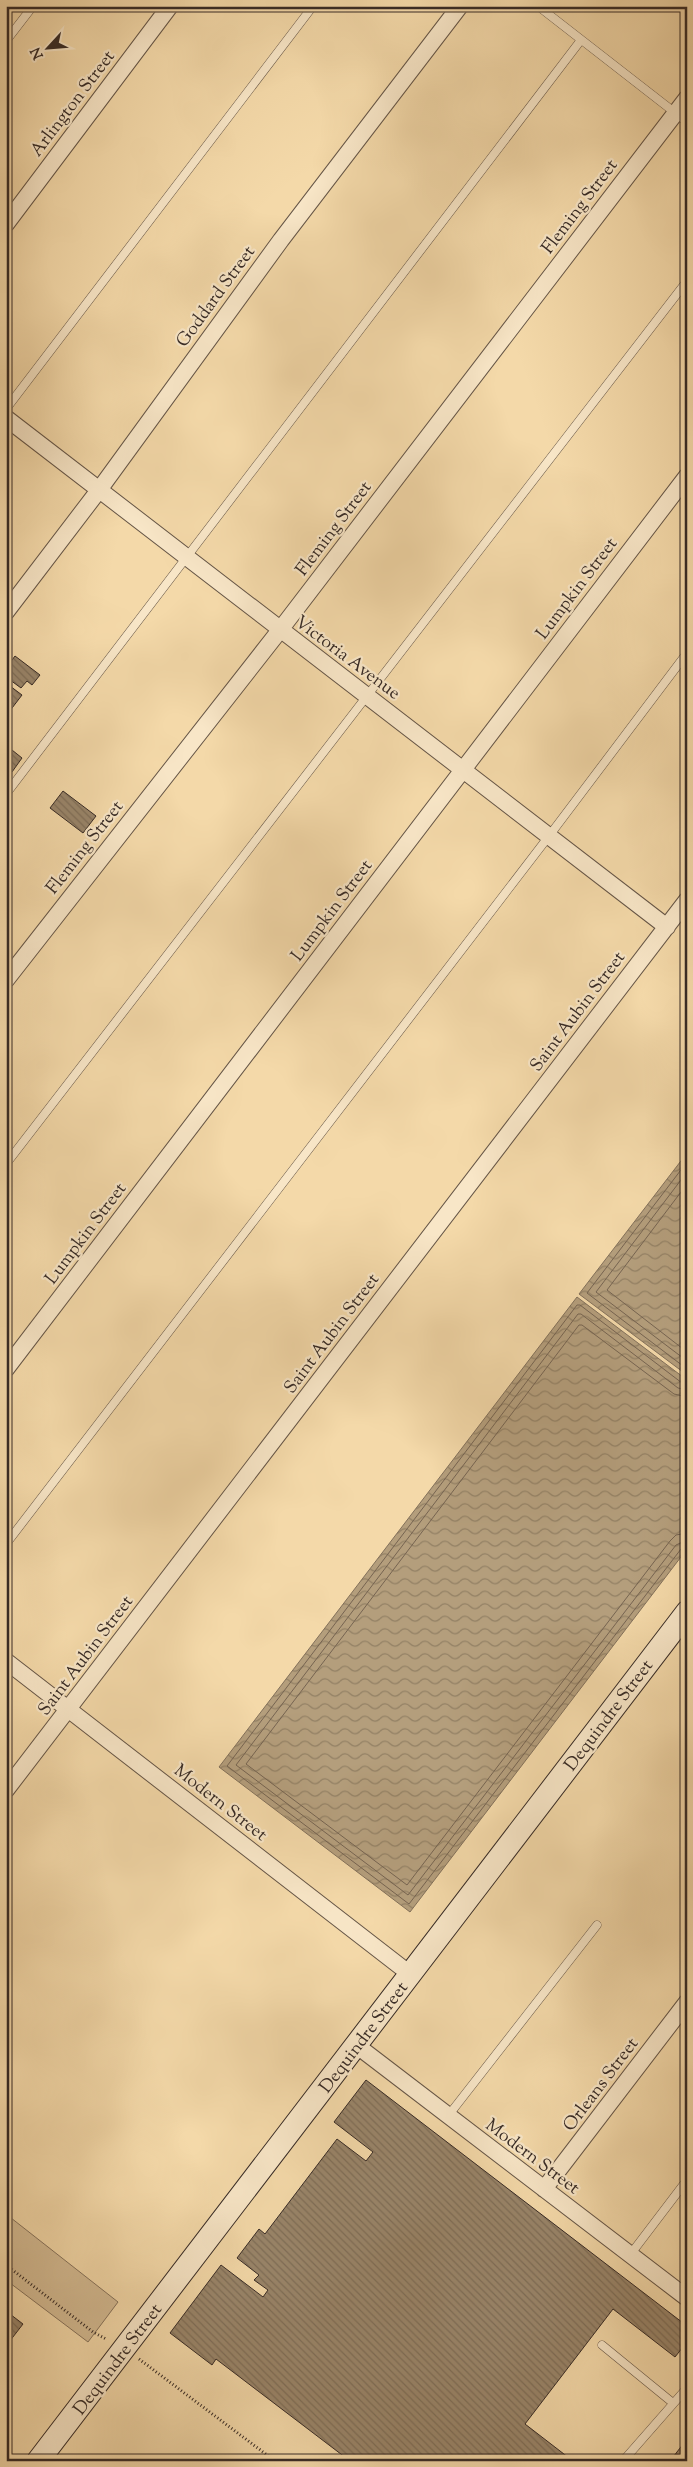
<svg xmlns="http://www.w3.org/2000/svg" width="693" height="2467" viewBox="0 0 693 2467" font-family="'Sorts Mill Goudy',serif">
  <style>
    .green { fill: #d4bb93; stroke: #86735c }
    .water { fill: url(#water-waves); stroke: #82705a }
    .lines { fill: none; stroke-linecap: round; stroke-linejoin: round }
    .shore { stroke: #766451; stroke-width: 1 }
    .building { fill: url(#building-back-hatch); stroke: #372b26 }
    .lane-casing { stroke: #665647; stroke-width: 9 }
    .street-casing { stroke: #665647; stroke-width: 18 }
    .secondary-casing { stroke: #372b26; stroke-width: 24 }
    .path { stroke: #372b26; stroke-width: 3; stroke-dasharray: 1 2.5; stroke-linecap: butt }
    .lane { stroke: #f8e6c7; stroke-width: 8 }
    .street { stroke: #f8e6c7; stroke-width: 16 }
    .secondary { stroke: #f8e6c7; stroke-width: 22 }
    .labels { text-anchor: middle; stroke-width: 4.5; stroke-linejoin: round; paint-order: stroke }
    .street-label { font-size: 18px; fill: #372b26; stroke: #f8e6c7 }
  </style>
  <defs>
    <pattern id="water-waves" width="16" height="10" patternUnits="userSpaceOnUse" patternTransform="scale(1.25)"><rect width="16" height="10" fill="#b49e7c"/><path d="M0 5q4-4 8 0t8 0" fill="none" stroke="#938165"/></pattern>
    <pattern id="building-back-hatch" width="6" height="6" patternUnits="userSpaceOnUse" patternTransform="scale(1.25)"><rect width="6" height="6" fill="#99856a"/><path d="M-1 5l2 2M0 0l6 6M5-1l2 2" fill="none" stroke="#7e6d57"/></pattern>
  </defs>
  <rect width="100%" height="100%" fill="#f4d9a9"/>
  <filter id="stains"><feTurbulence type="fractalNoise" baseFrequency=".004" numOctaves="4"/><feColorMatrix values="0 0 0 0 .2 0 0 0 0 .09 0 0 0 0 .02 0 0 0 .5 -.17"/></filter>
  <radialGradient id="worn" r=".72"><stop offset=".6" stop-color="#630" stop-opacity="0"/><stop offset="1" stop-color="#630" stop-opacity=".3"/></radialGradient>
  <path class="green" d="M6,2214L118,2302L88,2342L6,2280Z"/>
  <path class="water" d="M687,1153V1375L579,1294Z
    M577,1297L687,1380V1549L410,1912L219,1767Z"/>
  <g class="lines">
    <path class="shore" d="M687,1162L587,1293L687,1369
      M687,1172L596,1292L687,1361
      M687,1184L607,1290L687,1352
      M687,1384L682,1383L580,1305H577L227,1766L409,1904L681,1549L687,1547
      M687,1390L678,1388L581,1314H578L236,1765L408,1895L676,1545L687,1540
      M687,1397L674,1394L582,1325H579L246,1764L407,1885L670,1541L676,1535L687,1533"/>
  </g>
  <path class="building" d="M15,656L40,675L32,685L27,681L21,688L6,677V668Z
    M6,683L22,695L9,712L6,710Z
    M7,746L22,758L12,772L6,767Z
    M63,791L96,816L83,833L50,808Z
    M366,2080L687,2326V2342L675,2357L613,2309L525,2424L573,2461H350L216,2359L212,2365L170,2333L221,2265L263,2297L268,2290L254,2280L259,2275L237,2258L259,2229L265,2234L337,2139L366,2161L373,2152L334,2122Z
    M6,2311L23,2324L6,2346Z
    M687,2439V2461H670Z"/>
  <g class="lines">
    <g class="lane-casing">
      <path id="lane" d="M538,6L687,122
        M6,41L33,6
        M6,409L313,6
        M6,794L581,40
        M6,1164L687,281
        M6,1544L549,836L687,653
        M448,2116L597,1925
        M630,2255L687,2180
        M602,2345L673,2403
        M623,2461L687,2388"/>
    </g>
    <g class="street-casing">
      <path id="street" d="M6,224L170,6
        M6,418L667,927
        M6,612L99,490L281,240L460,6
        M6,980L280,630L687,98
        M6,1369L687,476
        M6,1661L410,1974
        M6,1790L687,900
        M356,2045L687,2298
        M544,2189L687,2002"/>
    </g>
    <g class="secondary-casing">
      <path id="secondary" d="M38,2461L687,1612"/>
    </g>
    <path class="path" d="M6,2265L93,2332L106,2339
      M139,2359L275,2461"/>
    <use href="#lane" class="lane"/>
    <use href="#street" class="street"/>
    <use href="#secondary" class="secondary"/>
  </g>
  <g class="labels">
    <g class="street-label">
      <text transform="translate(72 103) rotate(-53)" y="6">Arlington Street</text>
      <text transform="translate(579 206) rotate(-53)" y="6">Fleming Street</text>
      <text transform="translate(215 296) rotate(-54)" y="6">Goddard Street</text>
      <text transform="translate(333 528) rotate(-53)" y="6">Fleming Street</text>
      <text transform="translate(576 588) rotate(-53)" y="6">Lumpkin Street</text>
      <text transform="translate(348 657) rotate(37)" y="6">Victoria Avenue</text>
      <text transform="translate(84 847) rotate(-52)" y="6">Fleming Street</text>
      <text transform="translate(331 910) rotate(-53)" y="6">Lumpkin Street</text>
      <text transform="translate(577 1011) rotate(-53)" y="6">Saint Aubin Street</text>
      <text transform="translate(85 1233) rotate(-53)" y="6">Lumpkin Street</text>
      <text transform="translate(331 1333) rotate(-53)" y="6">Saint Aubin Street</text>
      <text transform="translate(85 1655) rotate(-53)" y="6">Saint Aubin Street</text>
      <text transform="translate(608 1715) rotate(-53)" y="6">Dequindre Street</text>
      <text transform="translate(221 1802) rotate(38)" y="6">Modern Street</text>
      <text transform="translate(363 2037) rotate(-53)" y="6">Dequindre Street</text>
      <text transform="translate(600 2084) rotate(-53)" y="6">Orleans Street</text>
      <text transform="translate(533 2156) rotate(37)" y="6">Modern Street</text>
      <text transform="translate(117 2359) rotate(-53)" y="6">Dequindre Street</text>
    </g>
  </g>
  <rect width="693" height="2467" fill="none" stroke="#f4d9a9" stroke-width="25"/>
  <rect x="8" y="8" width="678" height="2452" fill="none" stroke="#372b26" stroke-width="2.5"/>
  <rect x="12" y="12" width="668" height="2442" fill="none" stroke="#372b26"/>
  <g transform="translate(48 48) rotate(244)" stroke="#f8e6c7" stroke-width="4" paint-order="stroke">
  <path d="M0-4L9 19L0 12L-9 19Z" fill="#372b26"/>
  <text y="-8" font-size="14" font-weight="bold" text-anchor="middle" fill="#372b26">N</text>
  </g>
  <rect width="100%" height="100%" filter="url(#stains)"/>
  <rect width="100%" height="100%" fill="url(#worn)"/>
</svg>
